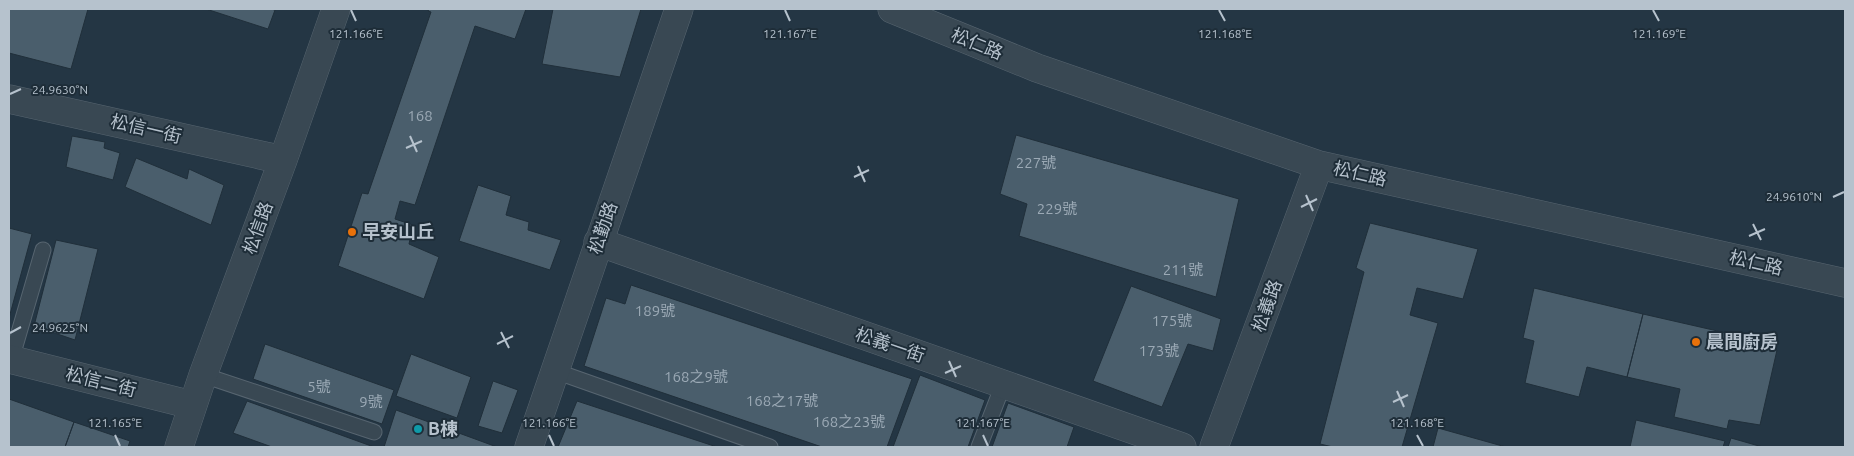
<svg xmlns="http://www.w3.org/2000/svg" width="1854" height="456" viewBox="0 0 1854 456" font-family="Ubuntu,'Noto Sans TC',sans-serif">
  <style>
    .building { fill: #4a5e6c; stroke: #202f3a }
    .lines { fill: none; stroke-linecap: round; stroke-linejoin: round }
    .service-casing { stroke: #576570; stroke-width: 17 }
    .minor-casing { stroke: #576570; stroke-width: 29 }
    .service { stroke: #394853; stroke-width: 15 }
    .minor { stroke: #394853; stroke-width: 28 }
    .ticks { fill: none; stroke: #b6c2cd; stroke-width: 2 }
    .food-dot { fill: #e8710a; stroke: #1e2d38; stroke-width: 2 }
    .culture-dot { fill: #0f9aa8; stroke: #1e2d38; stroke-width: 2 }
    .labels { text-anchor: middle; stroke-width: 4; stroke-linejoin: round; paint-order: stroke }
    .number-label { font-size: 15px; fill: #9ba9b5 }
    .street-label { font-size: 18px; fill: #b6c2cd; stroke: #1e2d38 }
    .poi-label { font-size: 18px; font-weight: bold; fill: #b6c2cd; stroke: #1e2d38; text-anchor: start }
    .ticks-label { font-size: 12px; text-anchor: middle; fill: #b6c2cd; stroke: #1e2d38; stroke-width: 4; stroke-linejoin: round; paint-order: stroke }
  </style>
  <rect width="100%" height="100%" fill="#243644"/>
  <path class="building" d="M9,9H88L71,69L9,53Z
    M206,9H270L275,10L268,29Z
    M429,9H526L515,39L475,26L415,205L400,201L395,219L413,225L409,244L439,257L424,299L338,266L362,193L368,194L431,12L428,11Z
    M553,9H641L620,77L542,64Z
    M1016,135L1239,199L1216,297L1019,236L1027,204L1000,194Z
    M72,136L105,142L104,148L120,153L113,180L66,167Z
    M136,158L187,179L189,169L224,185L211,225L125,187Z
    M478,185L511,196L506,215L529,222L528,230L561,240L550,270L459,241Z
    M1370,223L1478,249L1463,299L1417,288L1410,315L1438,323L1402,447H1333L1320,444L1364,272L1356,268Z
    M9,228L32,234L9,318Z
    M56,240L98,249L75,340L34,326Z
    M631,285L912,379L887,447H822L584,366L606,298L625,304Z
    M1131,286L1221,319L1213,351L1188,344L1162,407L1093,381Z
    M1534,288L1643,314L1627,377L1587,367L1579,397L1525,383L1534,341L1523,338Z
    M1643,314L1757,340L1756,346L1777,350L1760,425L1729,420L1727,429L1674,417L1680,389L1627,377Z
    M265,344L394,390L382,424L253,379Z
    M411,354L471,377L457,418L396,396Z
    M920,375L985,400L968,447H893Z
    M493,381L518,390L502,433L478,426Z
    M9,399L74,422L65,447H9Z
    M247,401L374,447H272L233,433Z
    M577,401L717,447H558Z
    M1008,403L1074,427L1067,447H992Z
    M396,410L497,447H384Z
    M1636,420L1725,441L1723,447H1630Z
    M74,422L130,441L128,447H65Z
    M1438,428L1506,447H1433Z
    M1731,438L1759,446L1764,447H1728Z"/>
  <g class="lines">
    <g class="service-casing">
      <path id="service" d="M11,360L43,250
        M555,371L770,447
        M203,375L374,432
        M979,447L1003,385"/>
    </g>
    <g class="minor-casing">
      <path id="minor" d="M892,9L1037,68L1319,165L1845,283
        M9,99L283,160
        M598,242L1182,447
        M9,359L192,405
        M179,447L203,375L283,160L336,9
        M529,447L679,9
        M1214,447L1319,165"/>
    </g>
    <use href="#service" class="service"/>
    <use href="#minor" class="minor"/>
  </g>
  <path class="ticks" d="M351,10L356,21M785,10L790,21M1219,10L1225,21M1653,10L1659,21M10,94L21,89M410,136L417,152M406,148L422,141M858,166L865,182M854,177L869,170M1306,195L1313,211M1833,197L1844,192M1301,207L1317,199M1753,224L1761,240M1749,236L1765,229M501,332L509,348M10,333L21,327M497,344L513,336M949,361L956,377M945,373L961,366M1397,391L1404,407M1393,402L1408,395M115,435L120,446M549,435L554,446M983,435L988,446M1417,435L1423,446"/>
  <g class="food-dot">
    <circle cx="352" cy="232" r="5"/>
    <circle cx="1696" cy="342" r="5"/>
  </g>
  <circle class="culture-dot" cx="418" cy="429" r="5"/>
  <g class="labels">
    <g class="number-label">
      <text x="420" y="121">168</text>
      <text x="1036" y="168">227號</text>
      <text x="1057" y="214">229號</text>
      <text x="1183" y="275">211號</text>
      <text x="655" y="316">189號</text>
      <text x="1172" y="326">175號</text>
      <text x="1159" y="356">173號</text>
      <text x="696" y="382">168之9號</text>
      <text x="319" y="392">5號</text>
      <text x="782" y="406">168之17號</text>
      <text x="371" y="407">9號</text>
      <text x="849" y="427">168之23號</text>
    </g>
    <g class="street-label">
      <text transform="translate(977 44) rotate(22)" y="6">松仁路</text>
      <text transform="translate(146 129) rotate(13)" y="6">松信一街</text>
      <text transform="translate(1360 174) rotate(13)" y="6">松仁路</text>
      <text transform="translate(258 228) rotate(-70)" y="6">松信路</text>
      <text transform="translate(603 228) rotate(-71)" y="6">松勤路</text>
      <text transform="translate(1756 263) rotate(13)" y="6">松仁路</text>
      <text transform="translate(1267 306) rotate(-70)" y="6">松義路</text>
      <text transform="translate(890 345) rotate(19)" y="6">松義一街</text>
      <text transform="translate(101 382) rotate(14)" y="6">松信二街</text>
    </g>
    <g class="poi-label">
      <text x="362" y="238">早安山丘</text>
      <text x="1706" y="348">晨間廚房</text>
      <text x="428" y="435">B棟</text>
    </g>
  </g>
  <g class="ticks-label">
    <text x="1225" y="38">121.168°E</text>
    <text x="356" y="38">121.166°E</text>
    <text x="790" y="38">121.167°E</text>
    <text x="1659" y="38">121.169°E</text>
    <text x="60" y="94">24.9630°N</text>
    <text x="1794" y="201">24.9610°N</text>
    <text x="60" y="332">24.9625°N</text>
    <text x="115" y="427">121.165°E</text>
    <text x="549" y="427">121.166°E</text>
    <text x="983" y="427">121.167°E</text>
    <text x="1417" y="427">121.168°E</text>
  </g>
  <rect width="1854" height="456" fill="none" stroke="#b6c2cd" stroke-width="20"/>
</svg>
